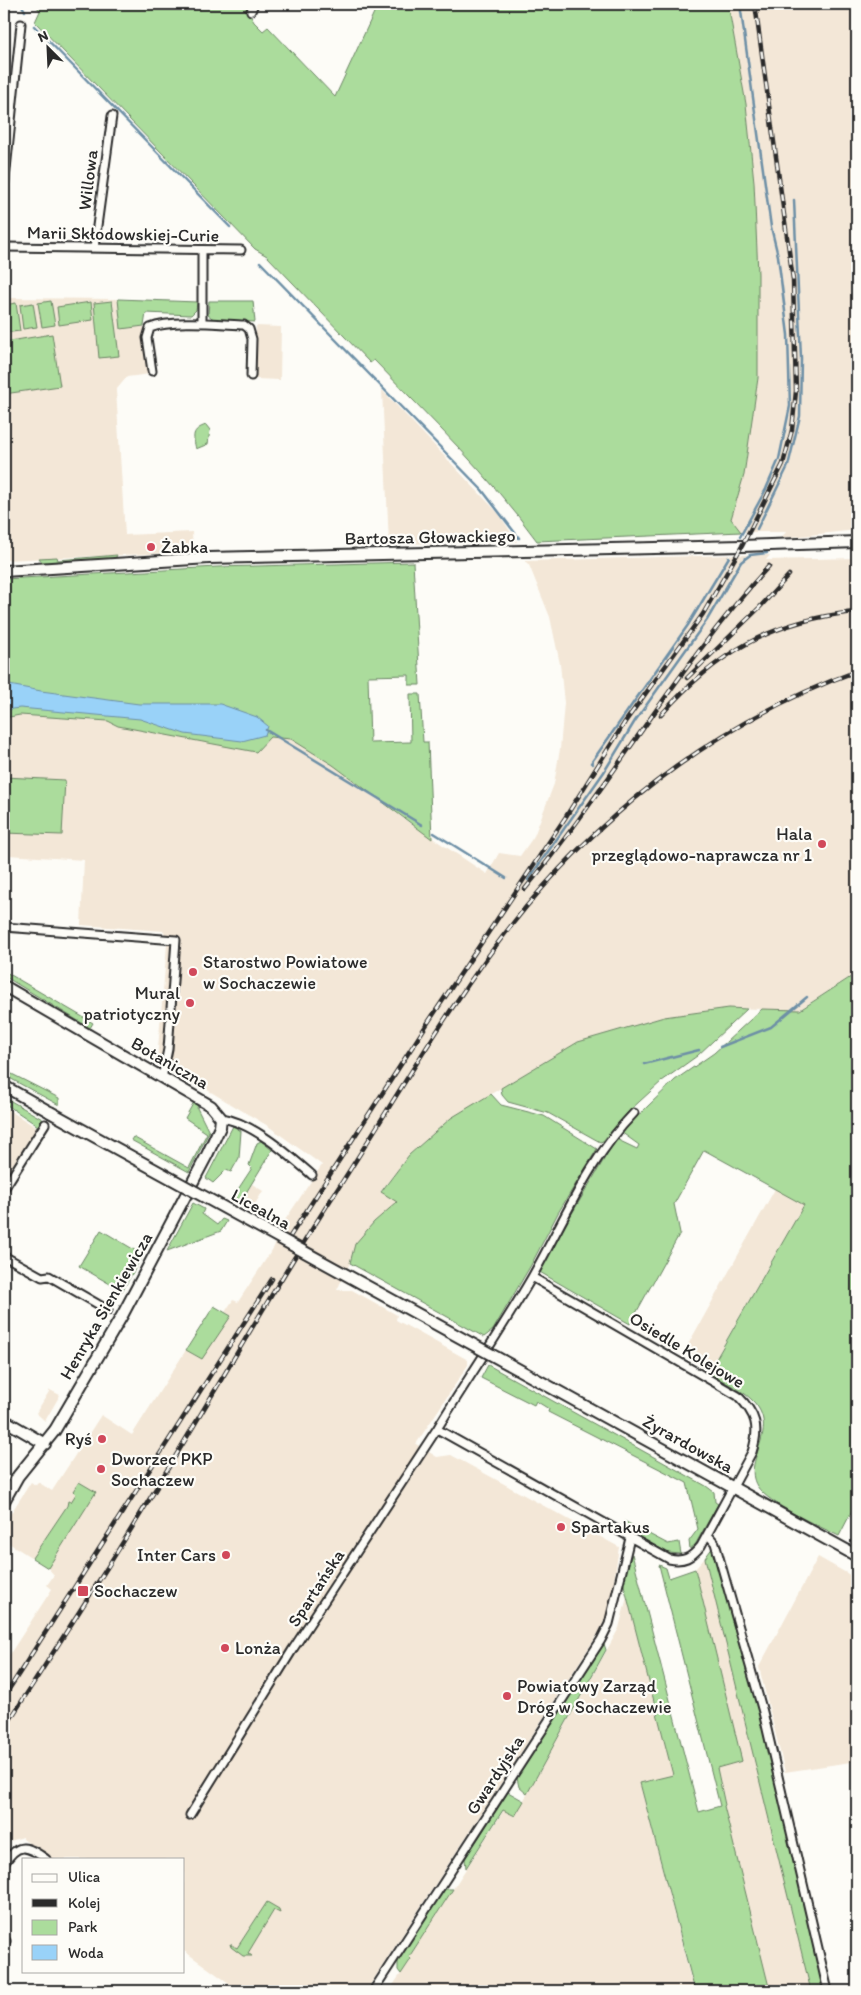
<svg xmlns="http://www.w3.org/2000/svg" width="861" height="1995" viewBox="0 0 861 1995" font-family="Itim,sans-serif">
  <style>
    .built { fill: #f3e7d7 }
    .green { fill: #abdc9c; stroke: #6b8464 }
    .water { fill: #99d2f8; stroke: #6d8fa6 }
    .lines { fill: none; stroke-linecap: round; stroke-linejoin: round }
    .stream { stroke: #6d8fa6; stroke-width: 2.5 }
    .street-casing { stroke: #2b2b2b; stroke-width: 11 }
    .secondary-casing { stroke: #2b2b2b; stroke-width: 14 }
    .street { stroke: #fdfcf7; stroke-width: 7 }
    .secondary { stroke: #fdfcf7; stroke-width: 10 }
    .rail-casing { stroke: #2b2b2b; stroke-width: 4.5 }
    .rail { stroke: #fdfcf7; stroke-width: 2.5; stroke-dasharray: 8; stroke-linecap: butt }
    .secondary-bridge-casing { stroke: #2b2b2b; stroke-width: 14; stroke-linecap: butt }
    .secondary-bridge { stroke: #fdfcf7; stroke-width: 10 }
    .poi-dot { fill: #d1495b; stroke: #fdfcf7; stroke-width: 2 }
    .labels { text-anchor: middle; stroke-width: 4.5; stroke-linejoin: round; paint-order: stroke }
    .street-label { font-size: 18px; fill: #2b2b2b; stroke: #fdfcf7 }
    .poi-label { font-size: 18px; fill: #2b2b2b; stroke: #fdfcf7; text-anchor: start }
  </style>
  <rect width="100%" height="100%" fill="#fdfcf7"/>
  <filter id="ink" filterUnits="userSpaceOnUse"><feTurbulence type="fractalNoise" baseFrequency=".02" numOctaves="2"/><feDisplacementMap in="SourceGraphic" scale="10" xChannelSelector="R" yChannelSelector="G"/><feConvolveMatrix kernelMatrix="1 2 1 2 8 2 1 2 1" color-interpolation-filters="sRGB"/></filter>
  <g filter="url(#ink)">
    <path class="built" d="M728,4H857V530L781,538L786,532H741L731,519L744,475L758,378V274L754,182L746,104Z
      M4,298L118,299L121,329L144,326L150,374L127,377L116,390L125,535L192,532L193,552L4,560Z
      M256,326L281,327L280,380L255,379Z
      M382,390L499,514L517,542L389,544Z
      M732,555H770L766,560L857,558V973L799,1010L729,1008L664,1017L578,1042L451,1118L409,1155L381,1191L398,1202L374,1222L355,1244L350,1263L337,1290H352L397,1315L396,1320L468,1360V1365L416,1444L437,1457L451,1455L619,1547L610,1608L599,1632L366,1991H240L184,1951V1859H51L23,1839V1837L10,1841L4,1851V1663L52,1589L47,1585L54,1575L48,1568L4,1540V1524L31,1482L35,1485L38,1482L52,1491L101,1415L132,1435L186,1350L198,1357L231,1316L225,1312L233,1300L238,1302L274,1247L281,1226L322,1165L268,1126L157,1060L167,945L164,931L81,925L84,860L8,855V851H4V718L20,715L108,721L118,726L256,752L270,737L291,739L333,765L408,822L487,874L499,853L520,856L534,836L554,784L560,749L564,703L560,664L550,617L529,565L525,561Z
      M4,1107L37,1128L4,1181Z
      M252,1184L263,1191L252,1209L241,1201Z
      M775,1189L804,1205L712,1365L685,1350Z
      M50,1390L60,1395L45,1421L36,1413Z
      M818,1557L857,1579V1761L785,1772L759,1667Z
      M705,1558L811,1991H770L723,1806L725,1805L717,1767L741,1761L695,1569Z
      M627,1597L673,1775L640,1783L694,1991H389L411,1959L409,1957L504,1810L515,1816L619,1628Z"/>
    <path class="green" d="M35,4H248L246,8L254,22L263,31L268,27L335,97L378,4H728L746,104L754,182L758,274V378L744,475L731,519L741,532L537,541C489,475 431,419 374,360L370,363L267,256L255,249L35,22L40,11Z
      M118,299L197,302L196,310L191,315L146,313L144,326L121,329Z
      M51,301L55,325L42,327L38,303Z
      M112,301L119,356L99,358L94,303Z
      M209,301H253L255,322L215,320L208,315Z
      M91,302L93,320L59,325L57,307Z
      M16,303L20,331L4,333V305Z
      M33,303L37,327L23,329L20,305Z
      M52,334L60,386L4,394V342Z
      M206,425L210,430L208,444L196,449C193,436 191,430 206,425Z
      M117,555L115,559L44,565L39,558L57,557L58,560Z
      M413,562L420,685H409V675L368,676L370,743L411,742L410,694H420L423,742H428L432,839L333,765L291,739L270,737L256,752L118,726L108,721L20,715L4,718V579L217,567Z
      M4,777L65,780L62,835L4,833Z
      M4,971L93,1023L90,1028L4,976Z
      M857,973V1501L839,1536C819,1526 768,1504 757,1486C740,1458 788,1426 745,1394C734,1386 720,1380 708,1373L804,1205L704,1150L674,1204L680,1233L630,1324L538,1271L616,1139L637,1149L639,1145L621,1132L675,1080L714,1053L762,1009L800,1010Z
      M729,1008L747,1009L697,1056L662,1081L628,1112L603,1141L600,1142L548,1113L508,1102L502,1095L501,1088L578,1042L664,1017Z
      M4,1070L59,1098V1105L4,1075Z
      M491,1094L501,1105L544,1116L597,1149L558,1213L531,1265L493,1330L484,1337L350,1263L355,1244L374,1222L397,1202L381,1192L409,1155L451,1118Z
      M4,1097L44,1120L41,1128L4,1103Z
      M194,1102L198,1105L197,1108L209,1132L189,1172L131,1140L133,1137L189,1168L207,1133L185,1118Z
      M233,1126L241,1131L239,1158L231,1172L226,1170L213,1183L206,1178Z
      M261,1141L272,1150L241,1201L233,1197L252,1168L249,1165L257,1143Z
      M193,1203L204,1209L202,1214L217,1225L222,1219L227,1221L221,1231L167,1251Z
      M101,1230L143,1255L122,1291L79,1266Z
      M214,1306L231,1316L202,1359L186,1350Z
      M488,1365L706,1486L714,1492L715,1502L718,1504L695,1545L690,1549L689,1541L698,1529L687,1483L548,1412L549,1409L536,1401L534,1405L481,1378Z
      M79,1482L96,1492L48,1568L32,1558L67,1506L68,1501L71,1502L76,1494L73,1491Z
      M624,1521L668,1544L679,1542L681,1554L669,1553L627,1531Z
      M713,1547L759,1707L827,1991H811L705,1558Z
      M632,1554L699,1812L720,1806L659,1565L666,1568L669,1578L695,1569L742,1761L717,1768L725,1805L724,1806L770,1991H695L640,1783L673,1775L623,1581Z
      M604,1644L606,1650L527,1794L519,1787L517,1778Z
      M508,1792L524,1801L515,1816L503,1810L466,1868L465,1859Z
      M444,1889H453L409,1957L411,1959L401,1974L398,1970V1961Z
      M267,1902L279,1909L280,1913L274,1910L248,1953L252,1956H243L231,1947L230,1944L237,1948Z"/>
    <path class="water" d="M4,684L41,691L139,704H220L257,717L268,726L265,735L242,741L185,734L140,719L20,708L4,710Z"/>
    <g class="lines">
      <path class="stream" d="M21,4L25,11
        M34,26L230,227
        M260,262L482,490L519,538
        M757,529L788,466L800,416L801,358L794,200
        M740,537L766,489L779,459L790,406L788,335L778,256L771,227L740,4
        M266,730L422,825
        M593,764L591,763L688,625L729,557
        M434,833L506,878
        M528,880L604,772L635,721L707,620L741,562L750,555L767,553
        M720,1047L771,1027L807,997
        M644,1064L699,1050"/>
      <g class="street-casing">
        <path id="street" d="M251,11L254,4
          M4,189L21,24
          M4,247L241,250
          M94,248L112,116
          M202,250V323
          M152,371L147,338L150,328C172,319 219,324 244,325L249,329L252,339L251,376
          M4,927L176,940L168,1049L162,1078
          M221,1118C252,1122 289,1155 312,1175
          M4,1189L45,1124
          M4,1256L42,1277L49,1276L108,1310
          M437,1429C468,1378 502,1329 532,1277C564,1221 588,1160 634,1113
          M708,1535L715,1543L763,1712L828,1991
          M190,1815L293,1649L437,1429L669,1559C684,1562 691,1558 701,1546L752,1452C760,1427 756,1414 738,1396L532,1277
          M4,1864C18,1842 26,1845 46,1859
          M4,1942L6,1941
          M373,1991L601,1640L609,1624L630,1538"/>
      </g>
      <g class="secondary-casing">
        <path id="secondary" d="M4,571L209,558L742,546L857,542
          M4,986L211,1106L221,1118L220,1127L207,1155L123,1314L55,1430L18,1476L4,1501
          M4,1086L50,1112
          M503,1361L857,1556
          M4,1420L45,1444"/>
      </g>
      <use href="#street" class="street"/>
      <use href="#secondary" class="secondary"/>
      <g class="rail-casing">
        <path id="rail" d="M687,678L760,607L789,575
          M661,715C716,653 771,621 854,612
          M525,889C611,785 678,665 769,566
          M289,1238L429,1021L565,818L625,722L703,614L742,546L783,464L792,430L796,391L793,280L755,4
          M4,1697L272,1279
          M4,1729C59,1643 115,1558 167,1470C224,1377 277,1282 337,1190C397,1097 456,992 526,907C613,802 729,717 857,671"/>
      </g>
      <use href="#rail" class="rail"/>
      <g class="secondary-bridge-casing">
        <path id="secondary-bridge" d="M50,1112L503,1361"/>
      </g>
      <use href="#secondary-bridge" class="secondary-bridge"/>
    </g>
  </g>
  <g class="poi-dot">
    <circle cx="151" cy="547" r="5"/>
    <circle cx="822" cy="844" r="5"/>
    <circle cx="193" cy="972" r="5"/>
    <circle cx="190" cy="1003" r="5"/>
    <circle cx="102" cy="1439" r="5"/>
    <circle cx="101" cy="1469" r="5"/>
    <circle cx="561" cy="1527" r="5"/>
    <circle cx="226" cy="1555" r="5"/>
    <rect x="77" y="1585" width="12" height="12" rx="2.5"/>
    <circle cx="225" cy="1648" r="5"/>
    <circle cx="507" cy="1696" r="5"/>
  </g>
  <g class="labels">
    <g class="street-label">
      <text transform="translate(88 180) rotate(-83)" y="6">Willowa</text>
      <text transform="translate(123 234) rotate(1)" y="6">Marii Skłodowskiej-Curie</text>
      <text transform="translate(430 537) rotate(-1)" y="6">Bartosza Głowackiego</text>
      <text transform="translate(170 1063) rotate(30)" y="6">Botaniczna</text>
      <text transform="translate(261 1209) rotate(29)" y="6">Licealna</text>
      <text transform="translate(106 1306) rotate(-60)" y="6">Henryka Sienkiewicza</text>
      <text transform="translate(687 1350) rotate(31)" y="6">Osiedle Kolejowe</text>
      <text transform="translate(688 1444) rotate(29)" y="6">Żyrardowska</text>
      <text transform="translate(316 1588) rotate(-57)" y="6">Spartańska</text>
      <text transform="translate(495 1775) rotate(-57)" y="6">Gwardyjska</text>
    </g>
    <g class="poi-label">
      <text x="161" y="553">Żabka</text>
      <text x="812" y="840" text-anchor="end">Hala<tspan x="812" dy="21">przeglądowo-naprawcza nr 1</tspan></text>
      <text x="203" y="968">Starostwo Powiatowe<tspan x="203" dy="21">w Sochaczewie</tspan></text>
      <text x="180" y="999" text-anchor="end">Mural<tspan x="180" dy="21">patriotyczny</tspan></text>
      <text x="92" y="1445" text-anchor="end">Ryś</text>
      <text x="111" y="1465">Dworzec PKP<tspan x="111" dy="21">Sochaczew</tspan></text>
      <text x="571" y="1533">Spartakus</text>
      <text x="216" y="1561" text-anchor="end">Inter Cars</text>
      <text x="94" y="1597">Sochaczew</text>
      <text x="235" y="1654">Lonża</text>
      <text x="517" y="1692">Powiatowy Zarząd<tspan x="517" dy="21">Dróg w Sochaczewie</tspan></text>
    </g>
  </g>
  <rect width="861" height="1995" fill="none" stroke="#fdfcf7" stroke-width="20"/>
  <rect x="10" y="10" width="841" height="1975" fill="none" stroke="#2b2b2b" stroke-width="2" filter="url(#ink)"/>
  <rect x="22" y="1858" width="162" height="115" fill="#fdfcf7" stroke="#a9a8a5"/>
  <rect x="32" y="1874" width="25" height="8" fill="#fdfcf7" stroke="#a9a8a5"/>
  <text x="68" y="1882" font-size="15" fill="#2b2b2b">Ulica</text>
  <rect x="32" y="1899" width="25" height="8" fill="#2b2b2b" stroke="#a9a8a5"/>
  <text x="68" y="1908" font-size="15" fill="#2b2b2b">Kolej</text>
  <rect x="32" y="1920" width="25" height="15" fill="#abdc9c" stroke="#a9a8a5"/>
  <text x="68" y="1932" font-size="15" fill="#2b2b2b">Park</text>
  <rect x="32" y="1945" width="25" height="15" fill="#99d2f8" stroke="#a9a8a5"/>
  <text x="68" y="1958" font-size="15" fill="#2b2b2b">Woda</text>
  <g transform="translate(48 48) rotate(336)" stroke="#fdfcf7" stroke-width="4" paint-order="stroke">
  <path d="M0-4L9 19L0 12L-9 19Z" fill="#2b2b2b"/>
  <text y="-8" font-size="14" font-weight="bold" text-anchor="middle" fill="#2b2b2b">N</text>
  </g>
</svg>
